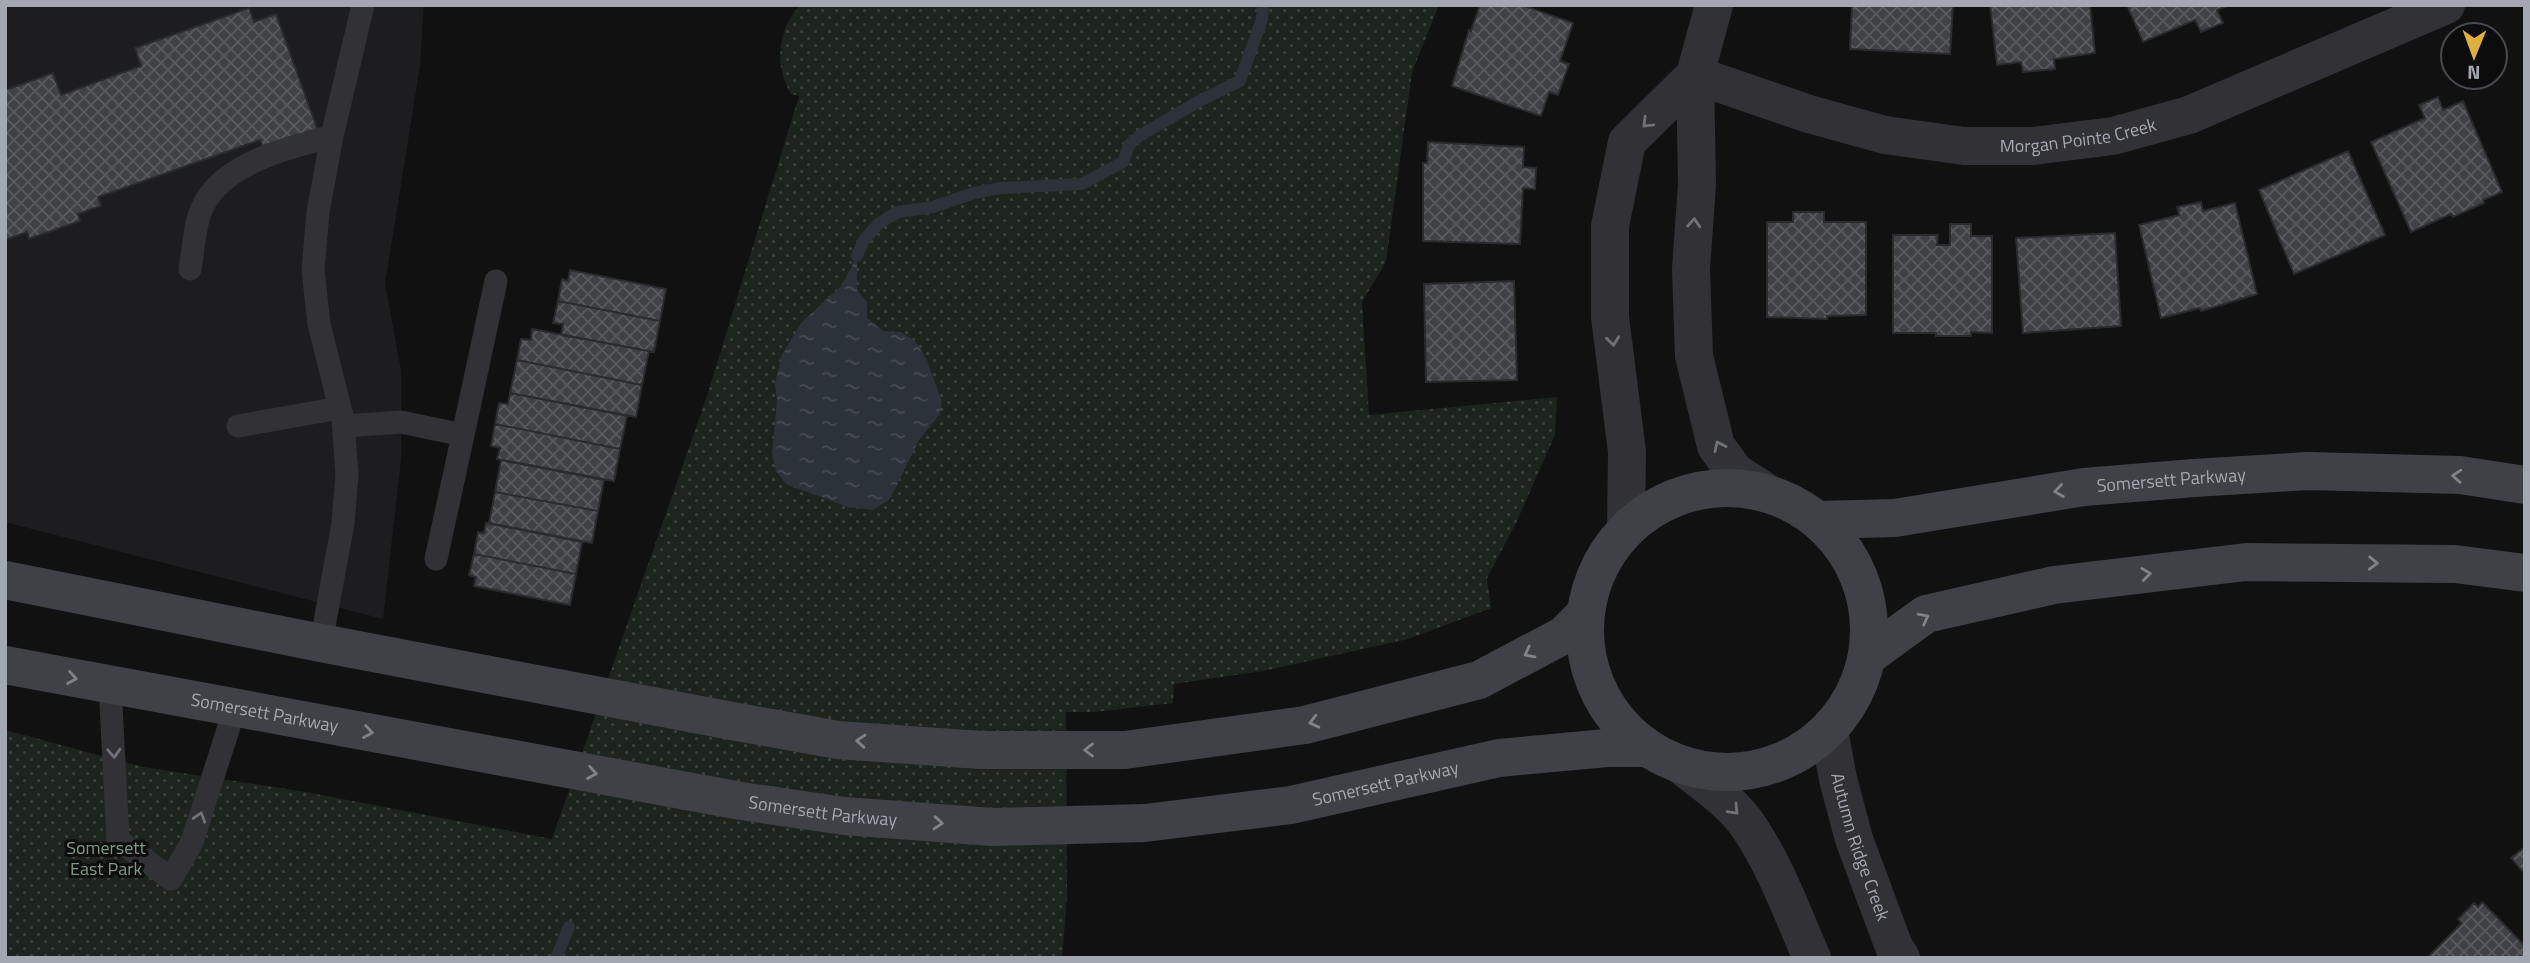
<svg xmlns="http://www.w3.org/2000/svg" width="2530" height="963" viewBox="0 0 2530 963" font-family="'Titillium Web',sans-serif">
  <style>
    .built { fill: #1d1d1f }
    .grass { fill: url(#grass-dots) }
    .water { fill: url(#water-ripples) }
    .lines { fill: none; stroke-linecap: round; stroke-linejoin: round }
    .stream { stroke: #2b3239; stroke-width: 12 }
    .building { fill: url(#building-cross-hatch); stroke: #2b2b2e; stroke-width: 2 }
    .lane { stroke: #323236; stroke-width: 23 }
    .street { stroke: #323236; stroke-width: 38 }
    .secondary { stroke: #404146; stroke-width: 38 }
    .oneway { stroke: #70727a }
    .oneway2 { stroke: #80838c }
    .labels { text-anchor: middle; stroke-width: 6; stroke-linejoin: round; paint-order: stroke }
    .street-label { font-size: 18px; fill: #a3a7b1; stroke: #0c0c0d }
    .park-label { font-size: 18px; fill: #7c9a7f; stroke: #0c0c0d }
  </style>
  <defs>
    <pattern id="grass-dots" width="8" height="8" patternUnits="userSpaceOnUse" patternTransform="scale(1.75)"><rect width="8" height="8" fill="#1d241e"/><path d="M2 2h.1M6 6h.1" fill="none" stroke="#3b413c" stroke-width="1.8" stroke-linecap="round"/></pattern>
    <pattern id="water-ripples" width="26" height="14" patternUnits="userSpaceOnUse" patternTransform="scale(1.75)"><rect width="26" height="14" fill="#2b3239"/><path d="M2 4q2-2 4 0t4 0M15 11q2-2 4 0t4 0" fill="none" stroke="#474d53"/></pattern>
    <pattern id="building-cross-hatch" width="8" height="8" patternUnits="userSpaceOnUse" patternTransform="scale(1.75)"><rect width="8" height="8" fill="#404145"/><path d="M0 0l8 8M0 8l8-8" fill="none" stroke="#585a5d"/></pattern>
  </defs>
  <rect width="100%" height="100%" fill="#111112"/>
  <path class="built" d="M5,5H424L420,66L385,284L401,370V460L383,619L5,522Z"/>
  <path class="grass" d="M800,5H1439L1412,72L1386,262L1362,302L1369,415L1557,397L1555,435L1516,523L1487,578L1491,608L1408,639L1263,671L1174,684L1173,703L1094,712H1066L1067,896L1062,958H5V730L143,767L300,791L552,839L706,399L799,96L791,94C774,65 777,31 800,5Z"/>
  <path class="water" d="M857,256V290L867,302V318L883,331L901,332L915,341L927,360L942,402L940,414L919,440L890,499L873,510L848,507L786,484L776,471L772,454L777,400L775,383L782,355L802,322L842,285Z"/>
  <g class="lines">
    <path class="stream" d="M857,256L864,240L878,224L898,212L933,207L974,193L1001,188L1082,184L1123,162L1129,145L1139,136L1201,100L1240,81L1262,19L1263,5
      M556,958L569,927"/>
  </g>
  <path class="building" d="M1480,5H1522L1573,23L1560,61L1569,64L1558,95L1549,92L1541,116L1452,86L1469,30L1471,31Z
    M1852,5H1953L1950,54L1850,49Z
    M1990,5H2090L2095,53L2054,59L2055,69L2023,72L2021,62L1997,65Z
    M2127,5H2229L2217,10L2223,23L2201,32L2195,20L2143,42Z
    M249,8L254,22L276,14L318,131L264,150L260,140L98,197L101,206L78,214L80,221L29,239L27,232L5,240V90L53,73L61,95L141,66L135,48Z
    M2438,97L2443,110L2463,101L2502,192L2483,200L2484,203L2453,217L2451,214L2411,232L2371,142L2425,118L2419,105Z
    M1428,142L1524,147L1523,167L1536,168L1535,189L1523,188L1520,244L1423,241V163H1427Z
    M2348,151L2385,235L2294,274L2259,190Z
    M2201,202L2203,211L2235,203L2257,294L2201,311L2200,308L2161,318L2139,225L2179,215L2177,207Z
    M1793,212H1824V222H1866V315L1827,316V319L1767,317V222H1793Z
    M1950,224H1971V236H1992V333L1971,332V336H1936V333H1893V235H1938L1937,245H1950Z
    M2115,233L2121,326L2023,333L2016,238Z
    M570,270L666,289L660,321L558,301L562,279L568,281Z
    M1514,281L1517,380L1426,382L1424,284Z
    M558,301L660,321L654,352L561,335L563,324L553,323Z
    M532,329L649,351L642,385L517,360L521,339L531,340Z
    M517,360L642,385L636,417L510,393Z
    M510,393L627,416L620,449L495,424L499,403L508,404Z
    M495,424L620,449L614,481L497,459L500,448L491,446Z
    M501,460L604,480L598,511L495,492Z
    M495,492L598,511L592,543L489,523Z
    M486,523L582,542L576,574L474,554L478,532L484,533Z
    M474,554L576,574L570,605L474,586L476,577L469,575Z
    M2525,847V874L2511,858Z
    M2482,902L2525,946V958H2427L2462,923L2458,919L2474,903L2478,907Z"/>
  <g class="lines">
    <path class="lane" d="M190,269C193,252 194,232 199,216C215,164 286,149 332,136
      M238,426L340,408
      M344,426L401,422L463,435L436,559
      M463,435L496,281
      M321,643L343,523L347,475L343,420L319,324L313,270L318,212L332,136L363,5
      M110,685L118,840L171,879L192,842L235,708"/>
    <g class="street">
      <path d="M1714,5L1695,75L1697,184L1691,269L1694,356L1716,446L1735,472L1766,492"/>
      <path id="s1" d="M1695,75L1809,114L1885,135L1964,146H2034L2113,136L2189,115L2446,5"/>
      <path d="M1626,529L1627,452L1610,317V226L1627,142L1695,75"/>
      <path id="s2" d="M1829,730L1838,779L1854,839L1894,947L1901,958"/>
      <path d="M1682,766C1705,784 1733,803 1749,827C1776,867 1793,915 1812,958"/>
    </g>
    <g class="secondary">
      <circle cx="1727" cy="630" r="142"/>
      <path id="s3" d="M1819,520L1895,518L2084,487L2194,478L2308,471L2460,475L2525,485"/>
      <path d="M5,580L321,643L732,721L838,740L981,750H1125L1305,725L1479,680L1564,635L1585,614"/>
      <path d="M1868,656L1926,614L2054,585L2246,562L2455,564L2525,573"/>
      <path id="s4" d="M5,665L741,801L844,816L993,827L1145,823L1291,805L1499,758L1607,748H1648"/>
    </g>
  </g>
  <defs><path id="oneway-chevron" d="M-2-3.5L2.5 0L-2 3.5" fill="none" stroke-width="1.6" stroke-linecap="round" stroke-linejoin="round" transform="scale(1.75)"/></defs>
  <g class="oneway">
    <use href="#oneway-chevron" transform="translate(1647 123) rotate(135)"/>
    <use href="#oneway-chevron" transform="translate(1694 223) rotate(-86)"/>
    <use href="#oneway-chevron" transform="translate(1613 341) rotate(83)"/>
    <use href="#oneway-chevron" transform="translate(1719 446) rotate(-115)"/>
    <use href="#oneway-chevron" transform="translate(114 753) rotate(87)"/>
    <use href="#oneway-chevron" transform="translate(1734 810) rotate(46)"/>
    <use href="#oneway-chevron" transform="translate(200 817) rotate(-72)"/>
  </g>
  <g class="oneway2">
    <use href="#oneway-chevron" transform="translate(2457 476) rotate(-176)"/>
    <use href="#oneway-chevron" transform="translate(2059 491) rotate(172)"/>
    <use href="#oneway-chevron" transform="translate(2373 563) rotate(1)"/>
    <use href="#oneway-chevron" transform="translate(2146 574) rotate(-7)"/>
    <use href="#oneway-chevron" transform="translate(1924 618) rotate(-27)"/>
    <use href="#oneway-chevron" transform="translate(1529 653) rotate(152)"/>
    <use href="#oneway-chevron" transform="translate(72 678) rotate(10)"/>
    <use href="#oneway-chevron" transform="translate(1314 722) rotate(166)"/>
    <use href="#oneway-chevron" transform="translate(368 732) rotate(10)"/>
    <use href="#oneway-chevron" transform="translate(861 741) rotate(-176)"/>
    <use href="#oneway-chevron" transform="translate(1089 750) rotate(180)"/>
    <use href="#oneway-chevron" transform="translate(592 773) rotate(10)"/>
    <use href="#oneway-chevron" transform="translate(938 823) rotate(4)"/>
  </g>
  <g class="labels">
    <g class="street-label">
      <text dy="6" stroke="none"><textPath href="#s1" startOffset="394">Morgan Pointe Creek</textPath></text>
      <text dy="6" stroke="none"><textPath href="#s3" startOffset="355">Somersett Parkway</textPath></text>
      <text dy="6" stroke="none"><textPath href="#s4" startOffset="264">Somersett Parkway</textPath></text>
      <text dy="6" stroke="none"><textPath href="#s4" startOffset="1398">Somersett Parkway</textPath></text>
      <text dy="6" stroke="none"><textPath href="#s4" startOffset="831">Somersett Parkway</textPath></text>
      <text dy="6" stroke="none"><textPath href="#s2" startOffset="121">Autumn Ridge Creek</textPath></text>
    </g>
    <g class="park-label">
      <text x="106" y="854">Somersett<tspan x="106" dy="21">East Park</tspan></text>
    </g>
  </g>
  <rect width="2530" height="963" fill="none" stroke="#a3a7b1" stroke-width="14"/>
  <g transform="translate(2474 56) rotate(181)"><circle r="33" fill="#0c0c0d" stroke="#484a4f" stroke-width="2"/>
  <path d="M0-5L12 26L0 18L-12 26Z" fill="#ddaf3d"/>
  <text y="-10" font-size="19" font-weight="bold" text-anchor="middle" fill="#a3a7b1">N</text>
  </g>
</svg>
